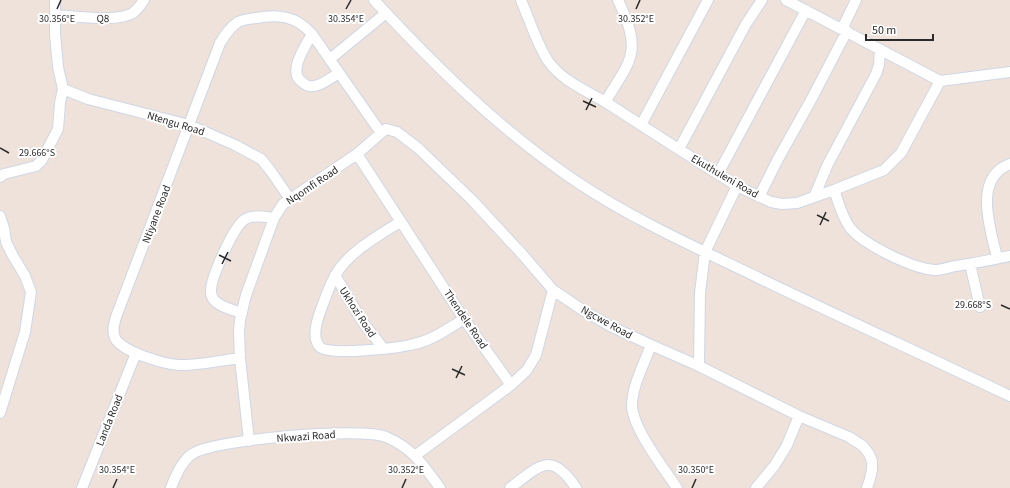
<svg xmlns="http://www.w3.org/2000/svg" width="1010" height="488" viewBox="0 0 1010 488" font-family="'Source Sans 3',sans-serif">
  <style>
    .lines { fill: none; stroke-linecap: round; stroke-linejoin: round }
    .minor-casing { stroke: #cfd7e5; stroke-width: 12 }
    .minor { stroke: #fff; stroke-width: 10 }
    .ticks { fill: none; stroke: #2a2a2a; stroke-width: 1.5 }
    .labels { text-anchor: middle; stroke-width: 4; stroke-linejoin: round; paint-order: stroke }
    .street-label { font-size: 11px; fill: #2a2a2a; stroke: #fff }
    .ticks-label { font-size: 10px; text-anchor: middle; fill: #2a2a2a; stroke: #fff; stroke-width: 4; stroke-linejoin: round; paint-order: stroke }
  </style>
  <rect width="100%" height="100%" fill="#eee2da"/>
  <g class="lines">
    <g class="minor-casing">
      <path id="minor" d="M374,0C436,67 501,131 577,182C634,220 697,248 759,278C842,318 926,356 1010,396
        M521,0C529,19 537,44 548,61C562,81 587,91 607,103C650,131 694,159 737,186L771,202L782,204L797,203L834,190L884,170L901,153L940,81
        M786,0L940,81L1010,72
        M56,15C74,16 120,23 134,12C138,9 141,4 144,0
        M842,29L856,0
        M312,34C306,45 287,72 302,82C305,85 310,87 314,86C323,85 332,77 339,73
        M330,59L386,13
        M63,89L88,99L189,125L235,145L261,159L270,170L290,199
        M605,102C633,57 642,52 618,0
        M641,125L708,0
        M679,149L746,24L762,0
        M357,154L464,319L511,385
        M718,174L806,10
        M0,177L4,174L36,166L42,160L58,129L60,103L63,89L58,67L55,34V0
        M834,190C839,203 842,218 851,229C865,245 913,269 935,270C942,270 949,267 956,266C974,263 992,260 1010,256
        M759,197L778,159L811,100L847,31
        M814,197L828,164L876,74L879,65L880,49
        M0,216L4,228L6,242L13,256L25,276L31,292L25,332L0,413
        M400,222C379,235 347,253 335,276C328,288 324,302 319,315C316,324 312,339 320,347C328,356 397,348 410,345C416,344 422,342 427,340C440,335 452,326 464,319
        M997,258C991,230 972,178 1010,164
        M970,264L980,307
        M335,275L362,321L383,348
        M242,313C233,310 220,307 214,300C212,298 211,294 211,291C211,277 233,228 244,220C252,214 265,217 274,218
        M651,345C644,364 633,384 632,404C631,426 664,469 677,488
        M240,358C223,360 196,366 179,365C164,364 122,352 115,338C112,331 114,324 116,317L220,43C225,35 230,27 238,22C244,19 250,19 256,18C279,14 296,16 312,34L381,133
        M699,366L700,293L705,252L737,186
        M249,441L240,358L239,332L240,320L246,295L274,218L283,204L357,154L381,133L386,129L397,132L418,148L472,200L522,254L553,290L584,311L610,326L651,345L699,366L799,416L849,437L863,446L869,454L872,461V470L870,479L867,488
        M416,455L511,385L527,370L536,355L553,290
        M82,488L136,353
        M171,488C175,477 182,459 194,453C219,439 360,427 386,437C414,449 423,465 440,488
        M510,488C539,466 551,450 576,488
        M756,488L775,465L787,445L799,416"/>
    </g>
    <use href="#minor" class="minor"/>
  </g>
  <path class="ticks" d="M57,9L61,0M346,9L351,0M636,9L640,0M583,101L596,107M586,110L592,98M0,148L9,153M817,215L829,221M820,225L826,212M219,255L231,261M222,264L228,252M1001,305L1010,309M452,369L465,375M456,378L462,366M113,488L117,479M402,488L406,479M692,488L696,479"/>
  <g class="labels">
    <g class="street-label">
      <text transform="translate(103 18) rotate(1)" y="4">Q8</text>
      <text transform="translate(176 123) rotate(17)" y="4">Ntengu Road</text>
      <text transform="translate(725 176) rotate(30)" y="4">Ekuthuleni Road</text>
      <text transform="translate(312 185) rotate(-34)" y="4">Nqomfi Road</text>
      <text transform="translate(156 214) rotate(-69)" y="4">Ntiyane Road</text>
      <text transform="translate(358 312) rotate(57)" y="4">Ukhozi Road</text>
      <text transform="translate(466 319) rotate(56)" y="4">Thendele Road</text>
      <text transform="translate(607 322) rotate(29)" y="4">Ngcwe Road</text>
      <text transform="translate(109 420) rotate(-68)" y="4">Landa Road</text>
      <text transform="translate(306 436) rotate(-4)" y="4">Nkwazi Road</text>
    </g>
  </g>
  <g class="ticks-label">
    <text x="346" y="22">30.354°E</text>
    <text x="636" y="22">30.352°E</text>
    <text x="57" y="22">30.356°E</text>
    <text x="37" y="156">29.666°S</text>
    <text x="973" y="308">29.668°S</text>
    <text x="117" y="473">30.354°E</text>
    <text x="406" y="473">30.352°E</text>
    <text x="696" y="473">30.350°E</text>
  </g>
  <path d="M866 34v6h67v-6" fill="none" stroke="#2a2a2a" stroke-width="2"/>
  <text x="872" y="34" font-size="12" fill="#2a2a2a" stroke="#ffffff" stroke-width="3" paint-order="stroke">50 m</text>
</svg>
